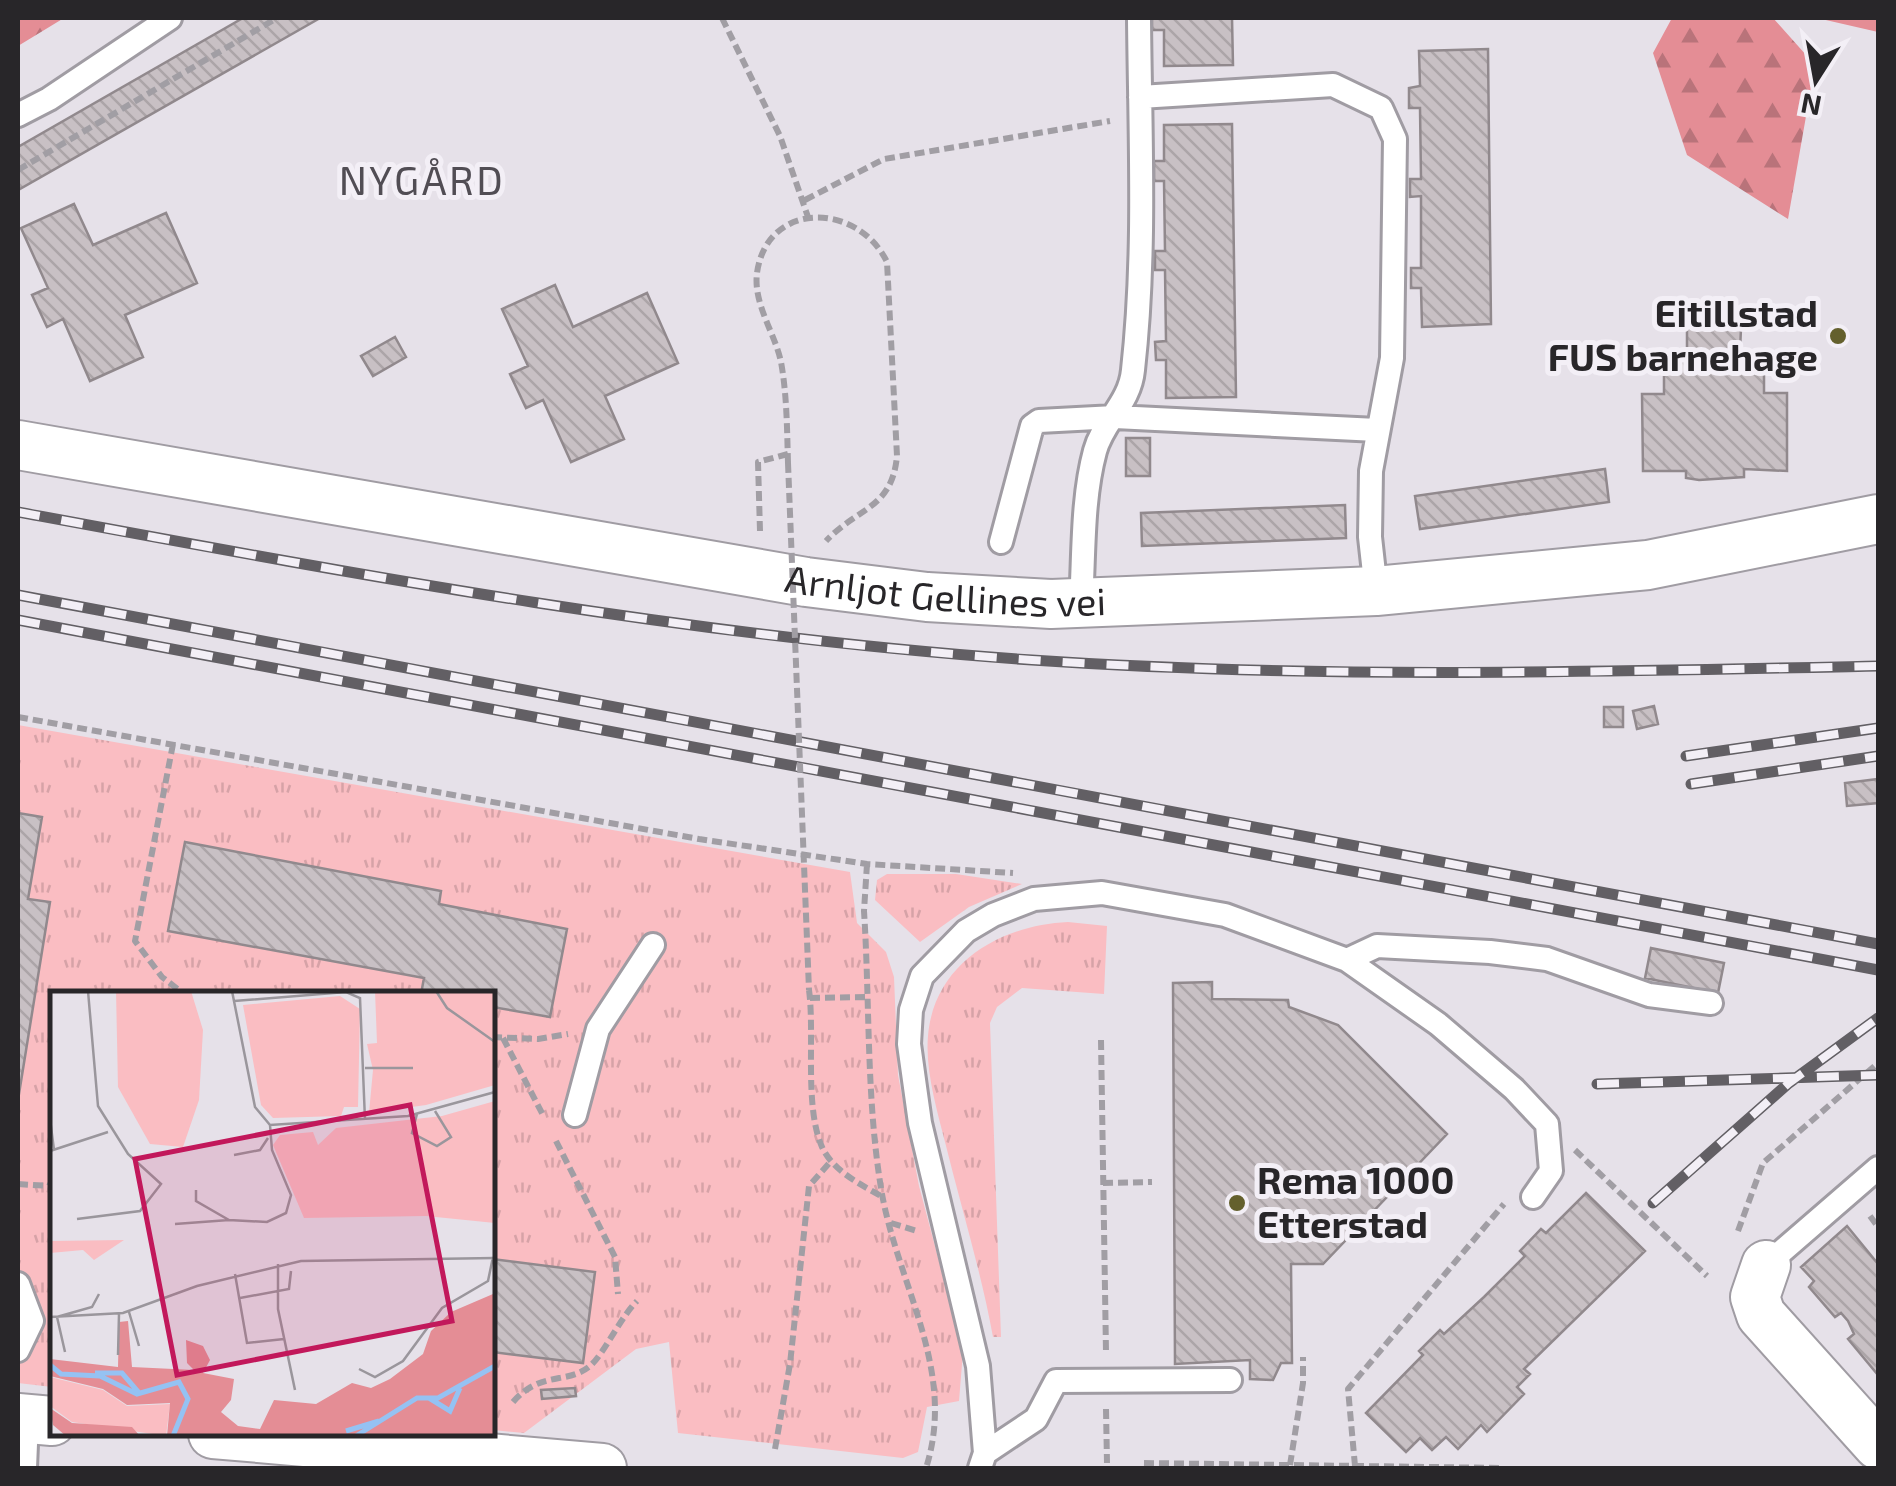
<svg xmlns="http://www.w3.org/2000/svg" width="1896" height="1486" viewBox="0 0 1896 1486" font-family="'Exo 2',sans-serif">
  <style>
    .grass { fill: url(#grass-tufts) }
    .forest { fill: url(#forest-firs) }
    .building { fill: url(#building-back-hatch); stroke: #91898d; stroke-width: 2.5 }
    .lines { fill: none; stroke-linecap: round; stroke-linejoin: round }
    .service-casing { stroke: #a09ca3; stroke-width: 28 }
    .minor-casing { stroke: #a09ca3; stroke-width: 52 }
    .path { stroke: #a19ea4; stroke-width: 6; stroke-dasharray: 10 5; stroke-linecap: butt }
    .service { stroke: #fff; stroke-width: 22 }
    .minor { stroke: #fff; stroke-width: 48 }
    .rail-casing { stroke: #625f64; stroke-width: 11 }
    .rail { stroke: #f3eff6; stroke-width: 8; stroke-dasharray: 22; stroke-linecap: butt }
    .path-bridge { stroke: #a19ea4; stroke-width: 6; stroke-dasharray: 10 5; stroke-linecap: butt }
    .poi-dot { fill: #64602d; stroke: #f3eff6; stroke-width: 4 }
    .labels { text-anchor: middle; stroke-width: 10; stroke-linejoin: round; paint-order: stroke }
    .poi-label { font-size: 38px; font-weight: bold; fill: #282629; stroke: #f3eff6; text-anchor: end }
    .street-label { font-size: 38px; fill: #282629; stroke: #f3eff6 }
    .neighbourhood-label { font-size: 40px; letter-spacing: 2.5px; fill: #514d54; stroke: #f3eff6 }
    .inset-river { fill: none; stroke: #95c2f3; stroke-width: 5 }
    .inset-road { fill: none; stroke: #9a969c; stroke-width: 2.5 }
    .view { fill: #c2185b; fill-opacity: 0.15; stroke: #c2185b; stroke-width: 5 }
    .inset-edge { fill: none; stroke: #282629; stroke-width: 5 }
  </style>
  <defs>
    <pattern id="grass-tufts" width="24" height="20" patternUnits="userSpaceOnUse" patternTransform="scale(2.5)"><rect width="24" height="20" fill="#fabdc2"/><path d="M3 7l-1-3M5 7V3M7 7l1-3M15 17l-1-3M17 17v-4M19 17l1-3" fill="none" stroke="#d6a2a7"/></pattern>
    <pattern id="forest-firs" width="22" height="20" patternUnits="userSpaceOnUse" patternTransform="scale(2.5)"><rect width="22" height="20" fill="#e48d95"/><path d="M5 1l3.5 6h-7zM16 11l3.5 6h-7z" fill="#b9737a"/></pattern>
    <pattern id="building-back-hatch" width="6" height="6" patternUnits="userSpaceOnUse" patternTransform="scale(2.5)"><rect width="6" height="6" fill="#c8c0c4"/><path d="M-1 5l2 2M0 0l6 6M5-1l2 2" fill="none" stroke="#aca5a8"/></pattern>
  </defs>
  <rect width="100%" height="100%" fill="#e6e1e9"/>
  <path class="grass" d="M18,725L850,872L857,923L886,952L894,977L898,1075L919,1186L963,1352L959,1401L927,1407L918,1452L903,1458L678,1433L669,1342L636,1349L524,1433L493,1430L492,994H52V1387L18,1383Z
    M887,874H956L1022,884L969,907L920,942L875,900L877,880Z
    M1068,922L1107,926L1104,994L1022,988L997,1007L990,1023L1001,1337H993C981,1271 961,1207 945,1142C937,1110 925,1070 928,1036C934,963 1001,925 1068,922Z"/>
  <path class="forest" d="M18,18H64L18,46Z
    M1672,18H1773L1815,65L1788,219L1687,155L1653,53Z
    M1817,18H1878V32Z"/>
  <path class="building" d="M243,18H320L18,190V147Z
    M1152,18H1232L1233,65L1164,66V30H1152Z
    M1488,49L1491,324L1422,327L1421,288H1411V268H1421V196L1410,197V179H1421L1420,108H1409V88L1420,86L1419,51Z
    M1232,124L1236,397L1166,398V360H1156L1155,342L1166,341L1165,270H1155V251H1165L1164,181H1154V161H1164V125Z
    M74,204L93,245L166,213L197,283L125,315L143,357L90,381L63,319L47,327L32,295L48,288L21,228Z
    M555,285L573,327L647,293L678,363L605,396L624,439L571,462L543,400L526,408L510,374L528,366L502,309Z
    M1687,328H1741L1740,351L1764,352V393H1787V471L1744,469V477L1699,480L1686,478V471H1643L1642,394H1664V352H1687Z
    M395,337L406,357L373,376L361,356Z
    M1126,438H1150V476H1126Z
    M1605,469L1609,502L1420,529L1415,496Z
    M1345,505L1346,538L1142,546L1141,513Z
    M1654,706L1658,724L1637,729L1633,711Z
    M1604,707H1623V727H1604Z
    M1878,779V803L1847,806L1845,783Z
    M18,813L42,817L28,899L50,902L18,1100Z
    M185,842L441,891L439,904L567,929L550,1017L492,1007V994H421L424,978L168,931Z
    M1651,948L1724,963L1718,993L1645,978Z
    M1212,982V999L1288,1000L1289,1007L1338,1025L1447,1134L1323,1264H1291L1292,1363H1281L1273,1380L1250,1379V1360L1175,1364L1173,983Z
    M1586,1193L1645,1251L1524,1369L1530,1374L1517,1387L1524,1394L1487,1432L1481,1425L1458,1449L1446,1437L1432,1450L1420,1438L1406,1452L1366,1413L1423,1355L1419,1351L1440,1330L1444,1334L1484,1297L1525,1256L1520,1251L1541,1229L1546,1233Z
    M1847,1226L1878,1264V1375L1848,1339L1854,1334L1848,1321L1841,1313L1835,1317L1809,1287L1814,1281L1801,1267Z
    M492,1259L595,1272L583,1363L492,1352Z
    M575,1388L576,1396L542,1399L541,1390Z"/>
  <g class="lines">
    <g class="service-casing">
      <path id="service" d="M1140,97L1333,85L1381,108L1395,139L1392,358L1371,471L1370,537L1376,591
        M18,115L49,99L170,18
        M1001,542L1032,426L1039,421L1115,417L1377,430
        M1081,603C1084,554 1082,499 1095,451C1103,421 1130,403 1133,370C1146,254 1140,134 1139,18
        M1347,960L1377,946L1490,952L1547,959L1649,995L1711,1003
        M575,1115L598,1029L653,945
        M1766,1265L1878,1168
        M18,1284L32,1321L18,1350
        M985,1453L1036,1419L1056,1381L1230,1380
        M25,1468L27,1419
        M980,1468L985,1453L978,1366L920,1123L909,1044L911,1010L922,976L966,931L993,915L1034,899L1102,893L1225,915L1347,960L1438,1024L1514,1089L1547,1124L1551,1171L1533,1197"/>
    </g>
    <g class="minor-casing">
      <g id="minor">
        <path id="s1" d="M18,445L806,582L927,597L1051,604L1376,591L1648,565L1878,519"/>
        <path d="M1766,1265L1755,1297L1761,1315L1878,1445"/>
        <path d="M18,1418L52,1421"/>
        <path d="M213,1434L602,1468"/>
      </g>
    </g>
    <path class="path" d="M722,18L780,136L808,217
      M18,170L277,18
      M805,200L884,159L1110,121
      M788,463C787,430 787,395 781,362C775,333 753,304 757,273C767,200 858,202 887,262L897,456C892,509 858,507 826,541
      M760,531L758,462L788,454
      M18,717L699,839L867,864L1013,873
      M173,744L135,941L162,977L184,994
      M867,864L864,911C870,1004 866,1102 882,1194C899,1288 957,1371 926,1468
      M809,990C815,1035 804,1106 822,1147C833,1171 860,1184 881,1196
      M810,998L869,997
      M492,1037L538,1039L568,1034
      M503,1038L544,1117
      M1101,1040L1106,1352
      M556,1141L615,1257L618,1294
      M1103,1183L1152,1182
      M18,1184L49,1186L52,1181
      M1870,1216L1878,1227
      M891,1223L917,1231
      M1738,1231L1763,1163L1878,1063
      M513,1402C541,1370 567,1385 590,1366C604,1354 620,1318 637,1301
      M1106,1409L1107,1463
      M775,1449L790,1364L809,1186L832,1160
      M1144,1463L1502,1468
      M1290,1465L1303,1383V1357
      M1355,1466L1348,1389L1504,1204"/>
    <use href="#service" class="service"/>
    <use href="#minor" class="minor"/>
    <g class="rail-casing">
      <path id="rail" d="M18,512C354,574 690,637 1032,660C1313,679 1597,672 1878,666
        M18,595L1878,944
        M18,620L1878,970
        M1686,756L1878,728
        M1691,784L1878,756
        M1597,1084L1878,1075
        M1653,1203L1789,1083L1878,1018"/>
    </g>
    <use href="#rail" class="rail"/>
    <path class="path-bridge" d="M788,463L809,990
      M1575,1150L1707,1276"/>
  </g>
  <g class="poi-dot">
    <circle cx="1838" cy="336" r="10"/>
    <circle cx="1237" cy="1203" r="10"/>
  </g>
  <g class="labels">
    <g class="poi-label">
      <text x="1818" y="327">Eitillstad<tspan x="1818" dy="44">FUS barnehage</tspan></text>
      <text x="1257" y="1194" text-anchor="start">Rema 1000<tspan x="1257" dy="44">Etterstad</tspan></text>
    </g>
    <g class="street-label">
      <text dy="13" stroke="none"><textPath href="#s1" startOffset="940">Arnljot Gellines vei</textPath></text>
    </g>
    <g class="neighbourhood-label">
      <text x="422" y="195">NYGÅRD</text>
    </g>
  </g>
  <g transform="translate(50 991)">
    <rect width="445" height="445" fill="#e6e1e9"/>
    <path d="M325,0H445V94L376,114L319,122L323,79L317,53L327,52ZM290,5L310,18L308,116H294L291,125L223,127L211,114L193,14ZM445,110V232L376,225L254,227L223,154L230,144L263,141L268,154L286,137L392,125ZM74,249L44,269L33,259L0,262V250ZM0,386L53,399L77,415L120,413L116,445L22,431L0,415Z" fill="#fabdc2"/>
    <path d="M443,303L445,445H117L120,412L77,414L53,398L0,385V368L68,376L69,331L78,330L82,376L144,379L137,372L136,349L153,355L160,369L153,382L184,388L181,409L171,421L188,435L210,438L224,409L266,413L302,392L321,397L340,388L373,363L381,340L401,321ZM0,417L22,432L82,436L90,445H16L3,434Z" fill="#e48d95"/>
    <path d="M66,0H141L153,39L149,109L133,156L100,153L68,96Z" fill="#fabdc2"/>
    <path class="inset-river" d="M0,374L11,383L50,385L87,403L129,391L138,408L123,445M45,382H72L90,403M379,407L400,420L410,397M296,440L329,430M306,445L367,407H388L445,375"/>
    <path class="inset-road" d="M182,0L205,116L220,134L358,125L445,101M386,0L397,17L445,51M184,10L296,1L310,7L315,129M315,77H363M367,123L362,142L387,155L401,146L385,120M0,128L4,159M0,160L58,141M184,164L210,159L218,147M146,199V210L179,229L217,231L236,222L241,204L222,159L220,134M27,228L90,220L111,193L78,163L48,115L38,0M125,233L179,229M228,273V318L245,399M185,283L197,352L234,348M190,307L239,298L241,280M79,321L89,355M0,326L73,322L147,295L251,270L445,267M15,361L7,326L42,316L49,303M68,364L69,323M309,378L325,386L353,370L392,317L438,290L443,266"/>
    <path class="view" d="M360,114L402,330L127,384L85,168Z"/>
    <rect width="445" height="445" class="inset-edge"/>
  </g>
  <rect width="1896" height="1486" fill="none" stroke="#282629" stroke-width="40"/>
  <g transform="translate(1816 80) rotate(191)" stroke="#f3eff6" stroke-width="8" paint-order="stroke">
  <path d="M0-8L18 38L0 25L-18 38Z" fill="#282629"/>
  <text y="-15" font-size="28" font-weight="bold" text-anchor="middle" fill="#282629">N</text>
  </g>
</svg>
